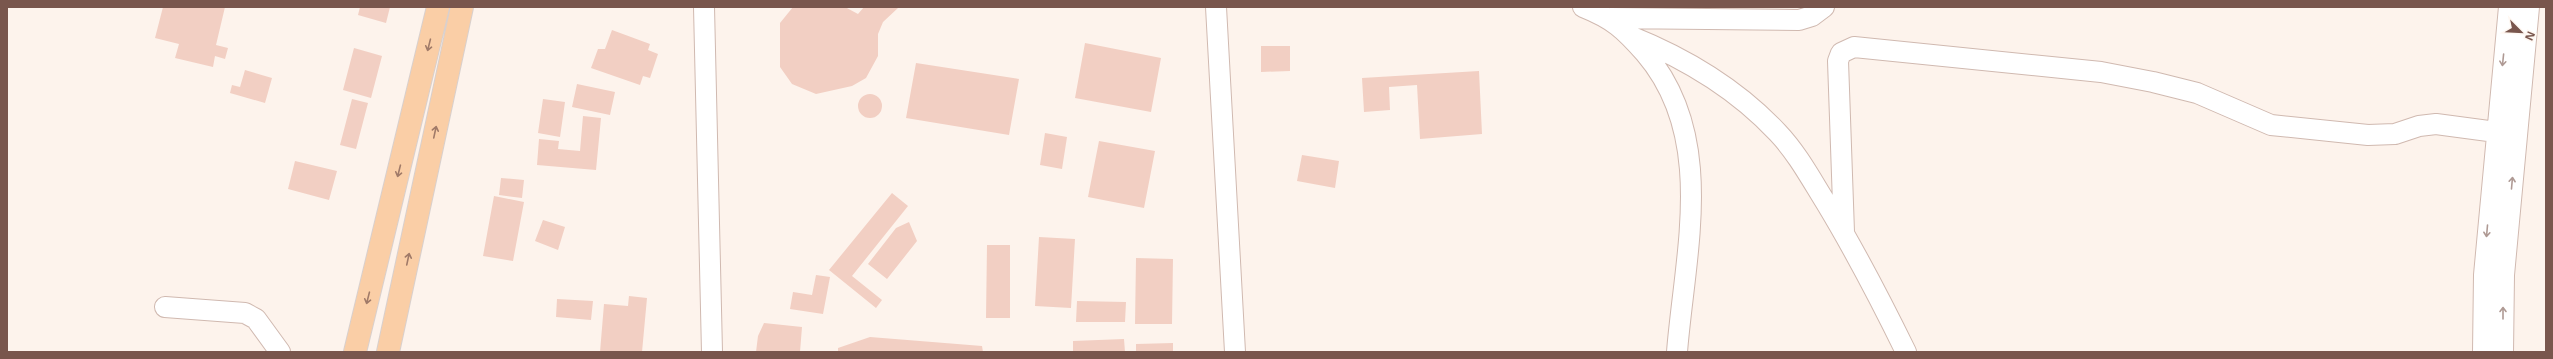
<svg xmlns="http://www.w3.org/2000/svg" width="2553" height="359" viewBox="0 0 2553 359" font-family="'Noto Sans',sans-serif">
  <style>
    .building { fill: #f2cfc3 }
    .lines { fill: none; stroke-linecap: round; stroke-linejoin: round }
    .minor-casing { stroke: #d0b9b0; stroke-width: 22 }
    .major-casing { stroke: #d9d0cd; stroke-width: 24 }
    .minor { stroke: #fff; stroke-width: 20 }
    .major { stroke: #facea6; stroke-width: 22 }
    .oneway { stroke: #a07a68 }
    .oneway2 { stroke: #af9a94 }
  </style>
  <rect width="100%" height="100%" fill="#fdf3ec"/>
  <path class="building" d="M163,7H225L216,45L228,48L225,59L215,56L213,67L175,58L179,44L155,38Z
    M360,7H390L386,23L358,15Z
    M793,7H845L858,14L864,7L898,8L883,22L878,34V56L866,78L852,86L816,94L792,84L780,67V23Z
    M612,30L650,44L648,50L658,54L650,78L643,76L640,85L591,68L598,49H605Z
    M1085,43L1161,58L1151,112L1075,98Z
    M1261,46H1290V71L1261,72Z
    M354,48L382,56L371,98L343,90Z
    M916,63L1019,79L1009,135L906,118Z
    M245,70L272,78L265,103L230,93L232,85L240,87Z
    M1479,71L1482,134L1420,139L1417,85L1389,87L1390,110L1364,112L1362,78Z
    M577,84L615,92L610,115L572,107Z
    M858 106a12 12 0 1 1 24 0a12 12 0 1 1-24 0Z
    M352,99L368,103L356,149L340,145Z
    M543,99L565,102L560,137L538,133Z
    M583,116L601,118L596,170L537,165L539,139L559,141L558,149L580,151Z
    M1045,133L1067,137L1062,169L1040,165Z
    M1099,141L1155,151L1144,208L1088,197Z
    M1302,155L1339,161L1335,188L1297,181Z
    M295,161L337,171L329,200L288,189Z
    M501,178L524,180L522,198L499,195Z
    M892,193L908,206L852,276L882,300L876,308L829,270Z
    M494,196L524,202L513,261L483,256Z
    M543,220L565,227L558,250L535,241Z
    M909,222L917,241L887,279L868,264L896,228Z
    M1039,237L1075,239L1071,308L1035,306Z
    M987,245H1010V318H986Z
    M1136,258L1173,259L1172,324H1135Z
    M816,275L830,277L823,314L790,309L793,292L812,295Z
    M629,296L647,298L642,352H600L604,304L628,306Z
    M557,299L593,301L591,320L556,317Z
    M1077,301L1126,302L1125,322H1076Z
    M764,323L802,327L800,352H756L758,336Z
    M870,337L982,346L983,352H838V348Z
    M1124,339L1125,352H1073V341Z
    M1173,343V352H1136V344Z"/>
  <g class="lines">
    <g class="minor-casing">
      <path id="minor" d="M704,7L712,352
        M1216,7L1235,352
        M1583,7C1613,19 1624,29 1645,53C1717,137 1685,252 1677,352
        M1610,18L1799,20L1812,16L1824,7
        M1630,36C1685,58 1737,89 1778,133C1797,153 1811,179 1826,203C1855,251 1881,301 1906,352
        M1844,232L1838,61L1841,53L1854,47L2101,72L2153,82L2197,93L2271,125L2368,135L2395,134L2419,126L2436,124L2496,132
        M165,307L245,313L256,319L280,352
        M2483,352L2484,275L2509,7
        M2503,352L2504,275L2529,7"/>
    </g>
    <g class="major-casing">
      <path id="major" d="M355,352L438,7
        M388,352L462,7"/>
    </g>
    <use href="#minor" class="minor"/>
    <use href="#major" class="major"/>
  </g>
  <defs><path id="oneway-shaft" d="M-6 0H5M1.5-3L5.5 0L1.5 3" fill="none" stroke-width="1.6" stroke-linecap="round" stroke-linejoin="round"/></defs>
  <g class="oneway">
    <use href="#oneway-shaft" transform="translate(429 45) rotate(104)"/>
    <use href="#oneway-shaft" transform="translate(435 132) rotate(-78)"/>
    <use href="#oneway-shaft" transform="translate(399 171) rotate(104)"/>
    <use href="#oneway-shaft" transform="translate(408 259) rotate(-78)"/>
    <use href="#oneway-shaft" transform="translate(368 298) rotate(104)"/>
  </g>
  <g class="oneway2">
    <use href="#oneway-shaft" transform="translate(2503 60) rotate(96)"/>
    <use href="#oneway-shaft" transform="translate(2512 183) rotate(-85)"/>
    <use href="#oneway-shaft" transform="translate(2487 231) rotate(95)"/>
    <use href="#oneway-shaft" transform="translate(2503 313) rotate(-90)"/>
  </g>
  <rect width="2553" height="359" fill="none" stroke="#79564d" stroke-width="16"/>
  <g transform="translate(2521 32) rotate(114)" stroke="#fff8f2" stroke-width="3" paint-order="stroke">
  <path d="M0-3L7 15L0 10L-7 15Z" fill="#79564d"/>
  <text y="-6" font-size="11" font-weight="bold" text-anchor="middle" fill="#79564d">N</text>
  </g>
</svg>
